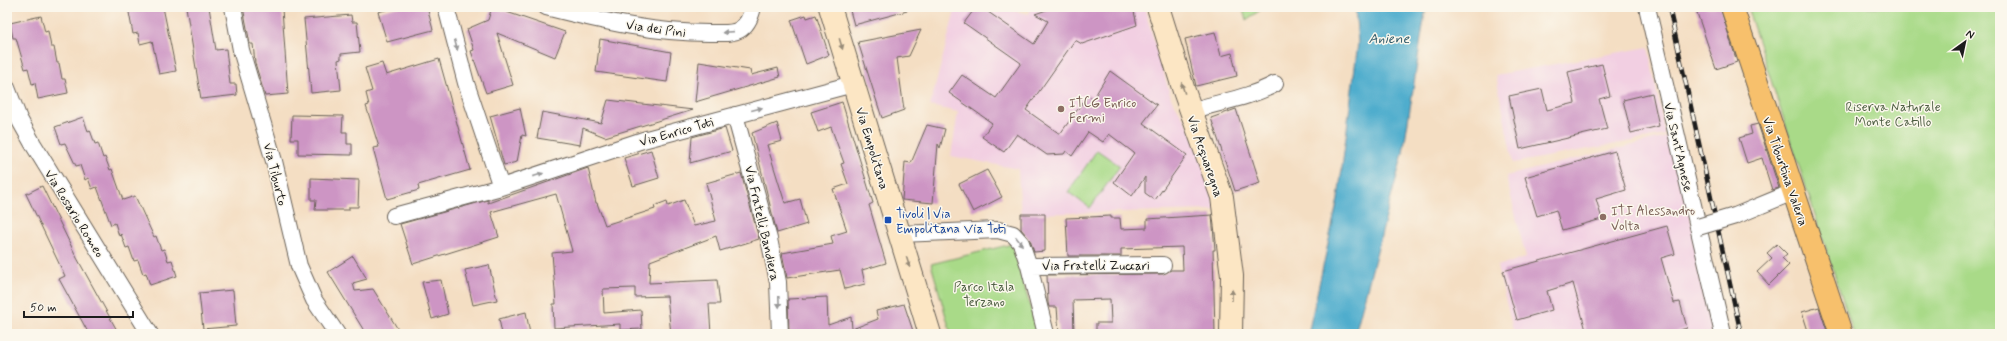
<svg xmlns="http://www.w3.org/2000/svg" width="2007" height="341" viewBox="0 0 2007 341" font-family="Mynerve,sans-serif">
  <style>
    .built { fill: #f2cfe2 }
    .green { fill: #a9da88; stroke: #627b52 }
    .water { fill: #4fadcd; stroke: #366474 }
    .building { fill: #cd95c4 }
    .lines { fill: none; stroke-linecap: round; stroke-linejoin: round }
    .street-casing { stroke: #686056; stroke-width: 18 }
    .secondary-casing { stroke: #686056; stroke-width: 24 }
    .primary-casing { stroke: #686056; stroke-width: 24 }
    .street { stroke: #fff; stroke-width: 16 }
    .secondary { stroke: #fce6c4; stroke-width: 22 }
    .primary { stroke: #f7c06c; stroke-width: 22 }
    .rail-casing { stroke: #1c1c1c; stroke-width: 4.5 }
    .rail { stroke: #fbf7ec; stroke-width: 3; stroke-dasharray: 9; stroke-linecap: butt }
    .street-bridge-casing { stroke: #686056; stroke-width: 18; stroke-linecap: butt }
    .street-bridge { stroke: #fff; stroke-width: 16 }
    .oneway { fill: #999 }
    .oneway2 { fill: #978b78 }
    .education-dot { fill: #8d6e63; stroke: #fbf7ec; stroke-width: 1.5 }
    .transit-dot { fill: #1a4fb4; stroke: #fbf7ec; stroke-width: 1.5 }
    .labels { text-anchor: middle; stroke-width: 3; stroke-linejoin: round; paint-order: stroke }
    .street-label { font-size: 13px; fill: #1c1c1c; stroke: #fbf7ec }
    .education-label { font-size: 13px; fill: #785e54; stroke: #fbf7ec; text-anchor: start }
    .park-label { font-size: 13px; fill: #4d5e42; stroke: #fbf7ec }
    .transit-label { font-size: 13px; fill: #164399; stroke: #fbf7ec; text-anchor: start }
    .water-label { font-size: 14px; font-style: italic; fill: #335d6c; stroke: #fbf7ec }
  </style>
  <rect width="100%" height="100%" fill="#fbf7ec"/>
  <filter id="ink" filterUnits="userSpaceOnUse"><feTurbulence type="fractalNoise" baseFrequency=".025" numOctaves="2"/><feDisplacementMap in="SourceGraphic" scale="8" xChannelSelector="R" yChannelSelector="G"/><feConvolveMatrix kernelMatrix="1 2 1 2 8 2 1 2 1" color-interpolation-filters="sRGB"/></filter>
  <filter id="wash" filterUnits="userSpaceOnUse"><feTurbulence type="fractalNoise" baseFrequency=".012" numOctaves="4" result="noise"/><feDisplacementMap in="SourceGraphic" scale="16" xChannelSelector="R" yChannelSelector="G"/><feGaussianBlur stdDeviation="0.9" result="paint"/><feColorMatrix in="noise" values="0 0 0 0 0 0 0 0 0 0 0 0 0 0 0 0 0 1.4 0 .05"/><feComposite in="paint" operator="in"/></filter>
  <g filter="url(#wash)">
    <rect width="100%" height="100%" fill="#f4dec3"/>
    <path class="built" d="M956,7H994L1029,14L1031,7H1144L1171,98L1196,139L1216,210L1021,214L1018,169L951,156L958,112L930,106Z
      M1648,47L1665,135L1513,163L1496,75Z
      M1670,136L1720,334H1514L1497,266L1526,258L1506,176Z"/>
    <path class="green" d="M1242,7H1265L1246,20Z
      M1747,7H2000V334H1854Z
      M1097,150L1120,166L1090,208L1068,192Z
      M1012,244L1038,334H951L931,264Z"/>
    <path class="water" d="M1355,7H1426L1403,153L1355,334H1308L1338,199L1358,43Z"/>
    <g id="blocks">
      <path class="building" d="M128,7H163L176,71L159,74L152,41L140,44L138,33L133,34Z
        M186,7H209L216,50L226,49L230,84H236L237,95L201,99Z
        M243,7H270V10L282,9L288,94L265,96L255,63L253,44H250Z
        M397,7H427L433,30L387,42L378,12Z
        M492,7L565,32L555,57L497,33L513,85L486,93L471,51L474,50L467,29L488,20Z
        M849,7H907V11L854,25Z
        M976,7H981L1034,44L1048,21L1035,14L1055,7H1133L1137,25L1082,44L1075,40L1026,110L1060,134L1088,95L1093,99L1110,71L1157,105L1143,123L1187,155L1155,200L1145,193V177L1132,196L1114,182L1134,153L1109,134L1103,142L1088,132L1072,156L1066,151L1064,154L1047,155L1017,134L1004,152L982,137L992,123L949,93L962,75L996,98L1021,63L964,23Z
        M1695,7H1720L1737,62L1716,69Z
        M351,15L352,22H357L360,52L341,54V59L338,60L341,90L311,93L304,19Z
        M806,15L807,18L816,15L829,55L806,64L791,20Z
        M41,16L45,32L48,31L51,47H54L57,63H59L62,79H65L68,93L38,99L35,83L32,84L28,68L25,69L16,38H13L10,23Z
        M921,30L909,56L897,58L904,110L882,118L858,42Z
        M1215,32L1221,56L1232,53L1237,76L1196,86L1185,39Z
        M600,39L671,52L667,82L596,72Z
        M439,59L470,170L418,185L419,190L387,199L373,148L379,147L366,106L369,105L366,93L372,91L365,68L382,63L386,75Z
        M699,62L750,70L751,75L778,68L780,77L695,102Z
        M1602,64L1610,96L1599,99L1607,129L1520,149L1509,96L1542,89L1547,110L1575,103L1568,72Z
        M1652,93L1659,126L1631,133L1623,100Z
        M608,100L693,110L605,137L583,128L580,145L537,138L542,112L601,123Z
        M842,102L873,203L869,205L886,263L862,270L865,284L845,289L840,270L787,278L782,253L833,244L831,236L847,231L833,189L848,184L841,164L844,163L831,127L818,132L811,112Z
        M520,108L526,136L522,135L517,162L504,165L490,116Z
        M1236,109L1260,183L1235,191L1211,118Z
        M292,115L343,116L342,132H347V144H352V155L298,154V139H291Z
        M83,117L88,131L90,130L95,144L98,143L103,158L105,157L110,170L112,169L123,200L135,196L154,237L156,236L161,250L164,249L168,261L172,260L177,276L150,285L146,273L143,274L138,260L134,261L129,247L126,248L121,234L119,236L115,223L111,225L97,187L92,189L88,178L85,180L80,165L76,166L65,143L61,144L55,127Z
        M777,123L782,141L767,145L785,203L800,199L807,224L777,233L752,133Z
        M1758,124L1779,188L1772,190L1762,158L1747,163L1739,138L1752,134L1750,126Z
        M927,125L945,129L940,148L938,144L933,203L902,200L905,162L911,163Z
        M725,128L732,151L690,163L692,137Z
        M651,150L659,178L633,186L624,158Z
        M1615,151L1626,190L1596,199L1602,219L1562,230L1556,210L1537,216L1525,177Z
        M588,168L596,203H597L605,225L655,209L654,206L667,201L668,206L684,200L694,226L716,221L706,183L741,173L759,239L720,251L716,236L650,261L649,283L717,280L720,304H709L711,334H671L667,296L635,297V288L603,289L604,313L641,310L642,329L620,330V324L554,328L553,304H556L552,253L572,251L556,194L491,212L499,237L413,264L400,224L488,200V203Z
        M987,170L1002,197L973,212L959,184Z
        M311,178L359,180L358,207H349V210H315L316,200H311Z
        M42,186L77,258L119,334H89L59,279L65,276L26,194Z
        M1021,214H1045V251L1034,252L1030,240L1021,229Z
        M1212,215L1215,250H1213L1215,334H1096V323H1111L1110,299L1073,300L1074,334H1059L1057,307H1049L1048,303L1047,275L1163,274L1171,270H1183L1182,247L1121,249V256H1068L1066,218L1111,216V218H1120L1121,229L1147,228V219Z
        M1667,226L1675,254L1661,258L1674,303L1680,302L1687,328L1666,334H1587L1573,283L1547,291L1552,310L1517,320L1503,271Z
        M1777,244L1787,254L1782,258L1789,265L1769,285L1757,272L1772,258L1767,253Z
        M353,256L367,279L353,283L355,291L373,289L399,331L389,334H366L328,272Z
        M489,265L497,300L473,305L465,270Z
        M441,280L448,314L432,319L422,282Z
        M233,290L236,326L203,329L199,293Z
        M827,297L828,325L851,317L852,329L878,319L876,311L904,304L914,334H789L788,299Z
        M1819,307L1828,334H1809L1802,312Z
        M526,312L530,334H502L499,319Z"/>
    </g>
  </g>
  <g filter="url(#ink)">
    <use href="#blocks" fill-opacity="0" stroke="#686056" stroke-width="1"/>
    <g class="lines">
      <g class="street-casing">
        <path id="street" d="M233,7L241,50L274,161L299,266L314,300L337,334
          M446,7L466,83L501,187
          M546,7C601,21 658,34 715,33C723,33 732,34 739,30C748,25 751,16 753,7
          M1647,7L1723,334
          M7,88L19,119L33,144L150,334
          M1191,111C1219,102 1249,98 1275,84
          M735,115L769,239L778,282L780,334
          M394,216L501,187L643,140L853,84
          M1735,216L1793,192
          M900,234L998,230L1013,234L1021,243L1029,266L1046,334
          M1029,266L1163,265"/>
      </g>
      <g class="secondary-casing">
        <path id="secondary" d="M830,7L930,334
          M1158,7L1184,91L1222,197L1232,276L1231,334"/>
      </g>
      <g class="primary-casing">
        <path id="primary" d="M1732,7L1841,334"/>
      </g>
      <use href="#street" class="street"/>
      <use href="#secondary" class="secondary"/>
      <use href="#primary" class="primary"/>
      <g class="rail-casing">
        <path id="rail" d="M1669,7L1741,334"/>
      </g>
      <use href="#rail" class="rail"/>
      <g class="street-bridge-casing">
        <path id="street-bridge" d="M1698,227L1735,216"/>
      </g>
      <use href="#street-bridge" class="street-bridge"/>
    </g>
    <defs><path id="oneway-solid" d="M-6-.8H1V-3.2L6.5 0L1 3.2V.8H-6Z"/></defs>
    <g class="oneway">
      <use href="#oneway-solid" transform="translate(728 32) rotate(176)"/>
      <use href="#oneway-solid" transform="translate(456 45) rotate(75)"/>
      <use href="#oneway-solid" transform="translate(757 109) rotate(-14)"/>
      <use href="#oneway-solid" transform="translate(538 175) rotate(-18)"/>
      <use href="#oneway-solid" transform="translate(1019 241) rotate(53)"/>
      <use href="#oneway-solid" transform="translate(779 302) rotate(88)"/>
    </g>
    <g class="oneway2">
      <use href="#oneway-solid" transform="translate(841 44) rotate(73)"/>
      <use href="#oneway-solid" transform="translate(1183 88) rotate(-107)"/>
      <use href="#oneway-solid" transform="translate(908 262) rotate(73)"/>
      <use href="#oneway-solid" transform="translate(1232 295) rotate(-90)"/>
    </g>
  </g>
  <g class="education-dot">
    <circle cx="1061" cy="109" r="4"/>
    <circle cx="1603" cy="217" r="4"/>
  </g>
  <rect class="transit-dot" x="884" y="216" width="8" height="8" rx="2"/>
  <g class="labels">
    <g class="street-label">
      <text transform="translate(656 28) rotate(8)" y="5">Via dei Pini</text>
      <text transform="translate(676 131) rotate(-16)" y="5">Via Enrico Toti</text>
      <text transform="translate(1679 147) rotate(77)" y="5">Via Sant'Agnese</text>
      <text transform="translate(873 148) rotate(73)" y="5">Via Empolitana</text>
      <text transform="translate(1206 156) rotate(71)" y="5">Via Acquaregna</text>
      <text transform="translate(1786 171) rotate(71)" y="5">Via Tiburtina Valeria</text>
      <text transform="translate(276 174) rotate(76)" y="5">Via Tiburto</text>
      <text transform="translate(75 213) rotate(58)" y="5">Via Rosario Romeo</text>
      <text transform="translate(763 223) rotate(77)" y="5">Via Fratelli Bandiera</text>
      <text x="1096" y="270">Via Fratelli Zuccari</text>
    </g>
    <g class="education-label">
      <text x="1069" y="107">ITCG Enrico<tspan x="1069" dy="15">Fermi</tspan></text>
      <text x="1611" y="215">ITI Alessandro<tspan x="1611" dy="15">Volta</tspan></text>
    </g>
    <g class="park-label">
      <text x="1893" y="111">Riserva Naturale<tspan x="1893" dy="15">Monte Catillo</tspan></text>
      <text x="984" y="291">Parco Itala<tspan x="984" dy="15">Terzano</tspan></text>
    </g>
    <g class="transit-label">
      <text x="896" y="218">Tivoli | Via<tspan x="896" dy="15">Empolitana Via Toti</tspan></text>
    </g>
    <g class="water-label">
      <text x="1389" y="43">Aniene</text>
    </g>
  </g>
  <rect width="2007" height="341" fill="none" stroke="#fbf7ec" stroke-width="24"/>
  <g transform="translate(1965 42) rotate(33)" stroke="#fbf7ec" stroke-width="3" paint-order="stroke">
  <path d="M0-3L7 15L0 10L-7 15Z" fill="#1c1c1c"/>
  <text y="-6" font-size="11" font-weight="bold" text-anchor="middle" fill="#1c1c1c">N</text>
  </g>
  <path d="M24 311v6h109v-6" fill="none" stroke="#1c1c1c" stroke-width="2"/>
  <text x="30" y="311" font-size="12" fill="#1c1c1c" stroke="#fbf7ec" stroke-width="3" paint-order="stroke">50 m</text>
</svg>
